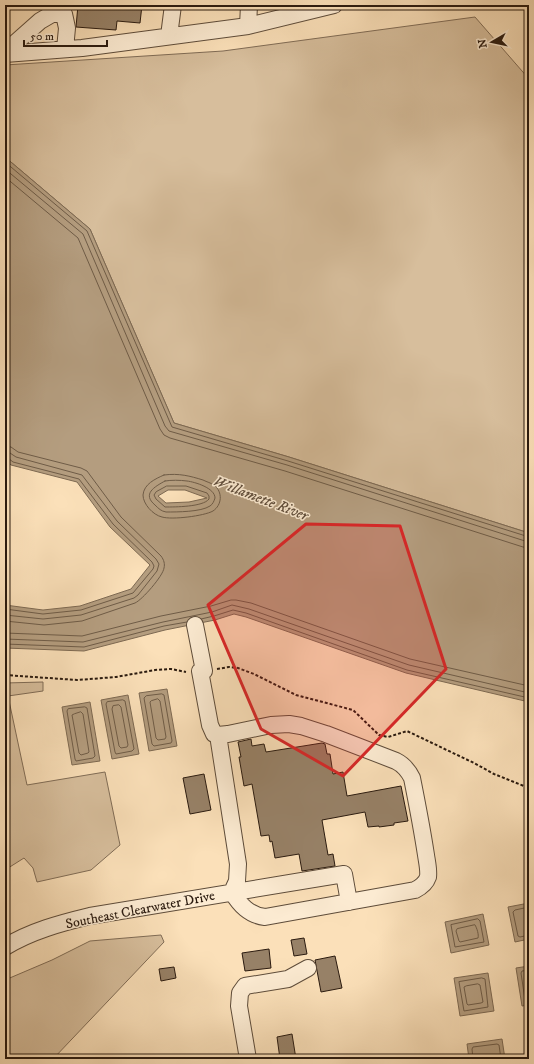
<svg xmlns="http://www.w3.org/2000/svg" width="534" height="1064" viewBox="0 0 534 1064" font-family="'IM FELL DW Pica',serif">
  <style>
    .green { fill: #d7be9c; stroke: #806c56 }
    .water { fill: #b49d7f; stroke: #7d6952; fill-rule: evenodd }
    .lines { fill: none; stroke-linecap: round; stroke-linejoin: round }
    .shore { stroke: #6f5c47; stroke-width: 1 }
    .building { fill: #978167; stroke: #2a1a0f }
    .minor-casing { stroke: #5e4c3a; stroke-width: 18 }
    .path { stroke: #2a1a0f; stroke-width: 2; stroke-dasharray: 3 2; stroke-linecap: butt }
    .minor { stroke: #fcebd2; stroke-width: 16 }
    .marked { fill: #d62828; fill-opacity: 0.2; stroke: #d62828; stroke-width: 3; stroke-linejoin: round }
    .labels { text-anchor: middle; stroke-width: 3; stroke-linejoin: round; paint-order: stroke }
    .street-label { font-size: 14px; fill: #2a1a0f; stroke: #fcebd2 }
    .water-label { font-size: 15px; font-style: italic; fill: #614e3c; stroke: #fcebd2 }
  </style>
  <rect width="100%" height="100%" fill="#fbe0b9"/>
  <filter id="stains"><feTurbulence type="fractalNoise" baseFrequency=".005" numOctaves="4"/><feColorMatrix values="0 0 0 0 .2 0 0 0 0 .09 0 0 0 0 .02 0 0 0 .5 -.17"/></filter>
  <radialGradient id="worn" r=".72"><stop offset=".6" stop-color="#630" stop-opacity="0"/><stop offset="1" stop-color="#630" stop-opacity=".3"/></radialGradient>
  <path class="green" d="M475,17L529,79V533L289,457L174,423L90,229L5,157V65L223,51Z
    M43,682V691L8,696L27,785L105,772L120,845L91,870L37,882L33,868L24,858L5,870V683Z
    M161,935L164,942L53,1059H5V980L52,960L90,941Z"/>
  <path class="water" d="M5,157L90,229L174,423L289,457L529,533V702L406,673L246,617L234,614L215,620L165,630L84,651L5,648V605L43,610L80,606L131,589L150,565L110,527L77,482L11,465L5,460ZM168,490H185L207,498L189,502L166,503L158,496Z
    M167,689L177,746L149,751L139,693Z
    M128,695L139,754L112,759L101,700Z
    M90,702L100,761L72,765L62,707Z
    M529,903V939L515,942L508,907Z
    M483,914L489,945L451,953L445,922Z
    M529,966V1005L522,1006L516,968Z
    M488,973L494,1011L460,1016L454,978Z
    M502,1039L505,1059H469L467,1044Z"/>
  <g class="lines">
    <path class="shore" d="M5,162L87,231L172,427L288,461L529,537
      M5,169L83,234L165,426L169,431L287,465L525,541L529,542
      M5,177L78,238L160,429L164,435L170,438L285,471L523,547L529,548
      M5,446L11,447L18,452L81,468L87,471L121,517L161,556C164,560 165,564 164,568C163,576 142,600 135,603L82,621L44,625L5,621
      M5,453H10L16,457L82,475L117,521L156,559L159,564L157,571L138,595L134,598L81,615L43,619L5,615
      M5,458H8L13,462L79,479L113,524L152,562L154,566L153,569L133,593L81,610L43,614L5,609
      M164,475C179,473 190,476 203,480C207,482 211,483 214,485C223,492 222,505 213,511C204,516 172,520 162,517C153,515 143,504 143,495C144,484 155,479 164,475Z
      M165,481C171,480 180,480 187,481C195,482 215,488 215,498C214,501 213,504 210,506C201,512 177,512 166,512C161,511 159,509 155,505C142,494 154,487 165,481Z
      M167,486H186L207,493L209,496V499C203,507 175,507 165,507L156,499L154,495L156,492Z
      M201,619L214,616L233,610L246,613L407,670L529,698
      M5,633L82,636L161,616L211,606L231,600H236L251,603L410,659L529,686
      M5,639L83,642L163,622L212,612L232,605L249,609L409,665L529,693
      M5,644L84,647L164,626L187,622
      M162,694L164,695L172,741L171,743L154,746L152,744L144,698L146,696Z
      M158,699L160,701L166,737L165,739L158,740L156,738L150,702L151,701Z
      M123,700L125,701L134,749L132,751L116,754L115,752L106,704L107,702Z
      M119,705L121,707L128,745L127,747L121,748L119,746L112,709L113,706Z
      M85,707L87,708L95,756L93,758L76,761L75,759L67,711L68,709Z
      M81,712L83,714L89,752L88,753L81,755L79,753L72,715L74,714Z
      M529,907L515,910L513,912L518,936L520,937L529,935
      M478,919L480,921L484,942L455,947L451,925Z
      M475,925C477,928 479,935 478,938L460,942L459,941L456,931L457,929Z
      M529,970L522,971L521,973L525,1000L526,1001H529
      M482,978L485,979L488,1007L464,1011L459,982Z
      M478,984L480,985L483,1002L481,1003L468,1005L467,1004L464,987L466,986Z
      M473,1059L472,1049L473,1047L497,1044L499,1045L501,1059"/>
  </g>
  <path class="building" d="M78,5H142L140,23L117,21L116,30L76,27Z
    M251,739L252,746L264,744L266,752L322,743L325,744L327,754H330L333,774L343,772L347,796L401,786L408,821L394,823V825L379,827V826L368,827L365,812L322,820L328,855L333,854L335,866L302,871L299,854L275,858L272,841L270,842L269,835L261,836L252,784L244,786L239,757H241L238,742Z
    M204,774L211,810L190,814L183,778Z
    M304,938L307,954L294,956L291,940Z
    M269,949L271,968L245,971L242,953Z
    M335,956L342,988L321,992L315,960Z
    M174,967L176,978L161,981L159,969Z
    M292,1034L296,1059H280L277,1037Z"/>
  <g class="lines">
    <g class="minor-casing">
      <path id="minor" d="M248,26L249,5
        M169,36L173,5
        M5,52L40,21L52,14H64L67,28L65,49
        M5,54L82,48L248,26L334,5
        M195,625L204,671
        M200,671L210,725L214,734L218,735L228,734L271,725L289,724L301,726L326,734L396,761C404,765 408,770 412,778C417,803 422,829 426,855C427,862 429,870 428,877C426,883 421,887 415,890L265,917C249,915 240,905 232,892
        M218,735L238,864L237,881L232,892
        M5,947C31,931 61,923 90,916L344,874L349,902
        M248,1059L239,1006L240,993L245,986L288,979L308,968"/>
    </g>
    <path class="path" d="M217,669L229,667L238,668L254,674L296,695L353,710L379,735L388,737L407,731L474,763L494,774L529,788
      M5,675L77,680L116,677L155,670L171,669L186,672"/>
    <use href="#minor" class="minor"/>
  </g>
  <path class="marked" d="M306,524L400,526L446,669L343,776L261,729L208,605Z"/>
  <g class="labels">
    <g class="street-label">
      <text transform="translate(140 909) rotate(-11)" y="5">Southeast Clearwater Drive</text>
    </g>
    <g class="water-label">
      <text transform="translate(261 498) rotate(21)" y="5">Willamette River</text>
    </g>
  </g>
  <rect width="534" height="1064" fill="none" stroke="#fbe0b9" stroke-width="20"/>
  <rect x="6" y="6" width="522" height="1052" fill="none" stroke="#2a1a0f" stroke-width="2"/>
  <rect x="10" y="10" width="514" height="1044" fill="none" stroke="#2a1a0f"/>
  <g transform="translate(492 42) rotate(261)" stroke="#fcebd2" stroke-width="3" paint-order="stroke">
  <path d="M0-3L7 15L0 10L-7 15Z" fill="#2a1a0f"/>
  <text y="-6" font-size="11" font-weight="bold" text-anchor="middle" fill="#2a1a0f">N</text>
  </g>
  <path d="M24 40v6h83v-6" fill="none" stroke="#2a1a0f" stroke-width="2"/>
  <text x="30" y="40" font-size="12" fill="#2a1a0f" stroke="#fcebd2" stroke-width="3" paint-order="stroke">50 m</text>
  <rect width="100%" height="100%" filter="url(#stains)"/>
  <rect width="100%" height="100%" fill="url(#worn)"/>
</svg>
